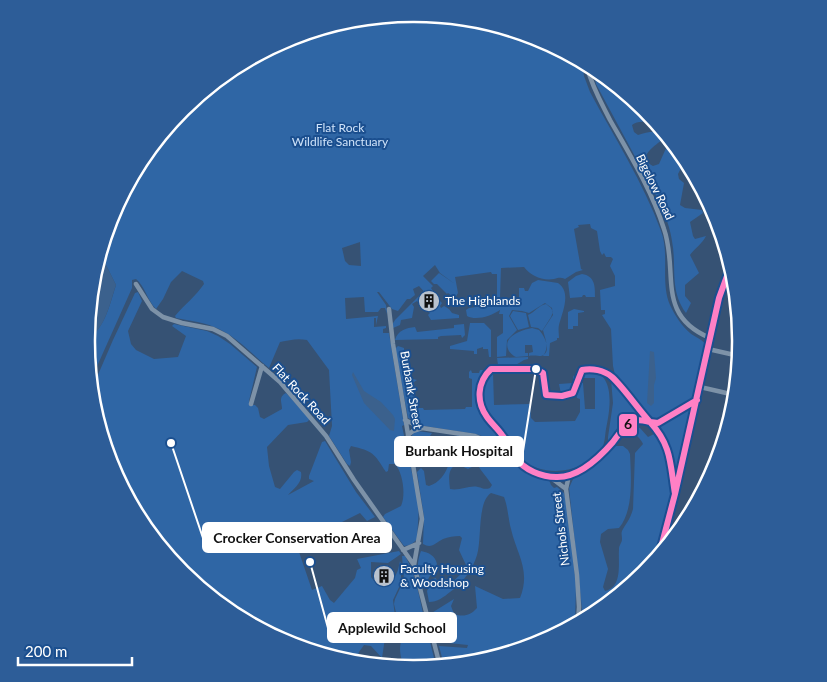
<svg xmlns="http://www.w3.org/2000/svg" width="827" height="682" viewBox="0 0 827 682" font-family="Lato,sans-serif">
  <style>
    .green { fill: #2f66a5; fill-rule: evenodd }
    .water { fill: #3b618d }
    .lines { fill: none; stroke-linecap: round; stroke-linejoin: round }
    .minor { stroke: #7d92a8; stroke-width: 4.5 }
    .major { stroke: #7d8ea7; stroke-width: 5.5 }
    .bus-1-casing { stroke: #1b4f8f; stroke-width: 10 }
    .bus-1 { stroke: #ff80c5; stroke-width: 6 }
    .labels { text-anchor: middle; stroke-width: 4; stroke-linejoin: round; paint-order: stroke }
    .park-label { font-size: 12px; fill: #cfe3fa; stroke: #1b4f8f }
    .street-label { font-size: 12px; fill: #fff; stroke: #1b4f8f }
    .poi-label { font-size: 12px; fill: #fff; stroke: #1b4f8f; text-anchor: start }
    .rim { fill: none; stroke: #fff; stroke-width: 2.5 }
    .leader { fill: none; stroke: #fff; stroke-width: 2 }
    .callout-dot { fill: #fff; stroke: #1b4f8f; stroke-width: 2 }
    .callout { fill: #fff; stroke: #fff; stroke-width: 2 }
    .callout-label { font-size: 14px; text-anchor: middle; font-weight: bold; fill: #111 }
    .line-badge { stroke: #1b4f8f; stroke-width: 2 }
    .pale-badge-label { font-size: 14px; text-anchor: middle; font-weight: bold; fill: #111 }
  </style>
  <rect width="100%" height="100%" fill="#365274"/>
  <path class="green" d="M414,14L478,20L539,39L582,62L584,76L590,92C614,137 643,182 661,231C670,255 660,282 670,305C675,316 682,326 690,333C695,337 702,339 705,344L693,397L659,419H650L615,375L613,366L611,329L602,315L605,314V310H601L600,290L615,286V276L610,266L613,259L611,257H606L604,253L602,255L600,251L597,231L591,228L590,224L578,225L579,227L574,229L581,269L583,270L576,272L565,279C559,277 559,278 554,279C542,281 531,276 524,267L501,268L500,298L497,297V274H492L491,272L455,277L458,293L455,298L448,293L447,294L437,284H434L431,281L439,273L455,284L440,273L435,265L423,276L433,286L431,288L433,291L428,296L419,286L413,289L415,295L410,299H407L398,311L392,309L379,292H377L386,305L387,314L385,308H381L378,312H365L364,297L345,298L346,319L378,316L376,325V318H374V327L386,326V328L383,329V333H389L404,425L402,426L419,506L417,539C414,543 409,546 404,546L383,517L385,514L401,506C406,495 403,473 395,464H389L388,471L386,472C374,453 373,451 351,446L349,450L351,462L350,466L347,464L329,436L332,426L329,370L307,340C297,338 290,340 280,342L269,368C253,355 238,338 219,329C205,322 190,321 176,318L175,316C184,305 196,296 204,284L203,281L182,271L171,282L163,299L156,309C147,300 145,286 136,279L132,280V288L90,382L86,341L87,338C105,330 110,303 116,285L100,253L111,216L142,159L182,109L232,69L289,39L350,20ZM360,242L361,266L349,265L345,261L342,248Z
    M593,67L622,91L620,97L623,102L627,104L633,100L645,110L652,119C646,123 638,120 632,125L634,132L638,135C648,132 657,129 666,136C661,143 633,156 653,166L659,164L667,146H671L674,151L675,158L681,168L678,174L679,179L684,183L680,205L685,208L702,210L703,213L690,222L693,236L695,239L706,236C703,243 694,249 690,255L699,273L685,285V296L691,303L686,313C669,290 677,267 672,241C670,227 665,215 660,203L596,84Z
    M582,274C595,276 595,286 595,297H586L585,295H583L582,297L570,298L568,282L576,276Z
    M538,280L558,283C572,292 562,313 559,325C558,329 559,334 559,338H557V340L550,343L549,356H543C550,346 545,340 543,330L553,315L552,308L545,303L529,313L522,311L512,310L509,316L517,330L507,340L506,356L497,357V337L503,333V314H499L500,310C491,316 476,321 467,316L466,310L469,308L519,301V288H524L525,291H528L532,283Z
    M138,292L142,301L128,331L131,344L136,350L154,359L178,357L186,336L172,326L174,324L207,331L218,336L230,344L257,367L249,401L250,405H255L258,408L260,417L264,419L282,409C282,403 278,397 286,393L310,419L307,422L288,425L267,447L269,466L275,487L280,489L294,472L297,470L301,472C303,483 294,488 288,495L314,481L309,479V476L322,442L325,441L356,492L375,517L367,521L360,513L310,538L298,549L312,590L322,586L330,600L334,603L355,578L357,570L361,568L357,559L399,551L401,554L388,563L371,562V577L377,585H381L382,583L394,579L398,570L400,561L401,564V583L393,600L396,625L393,629L386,631L382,658L371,646L364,645L359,652L356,663L349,662L288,643L231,613L182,572L141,523L111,466L92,405L91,391L113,340L135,293Z
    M419,296L423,300L419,303L417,301L412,304L414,307L412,318L401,320L400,325L393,328L392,325L395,320Z
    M436,297L442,303L440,306L441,308L444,306L449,309L452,313L459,315V318L431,320L428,315L430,313L424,308L429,304L432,307L437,302L434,299Z
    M546,304L551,308L553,312L551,317L542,331L538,328L531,327L528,315C535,312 539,305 546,304Z
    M574,309L584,311V312L578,313V326H573V329H568V312Z
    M513,311L526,313L529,327L518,330L510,316Z
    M470,323H484L491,330V357H489L488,349H483V347L477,349V354H474V351L450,349V346L467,341Z
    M464,324L465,335L462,338L461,335L441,336L438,337V339L395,340C398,330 406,328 415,327L417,332L454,328V325Z
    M532,328L539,330C544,335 553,352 541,356C539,356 532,355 529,356V353L533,352L532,345H525V353H528V356C525,356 520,357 516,357C513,356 509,352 508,349C503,336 522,330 532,328Z
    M398,346L404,348L405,374L409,378L417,380L414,382L415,408H423L424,410L465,409L466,407H472V379L469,378V372L471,370L472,373H479L480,370H483C482,377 478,382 478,389C475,415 490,422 503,440L502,444L499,445L490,439L476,434L424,426L408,418L395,349Z
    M528,357V359L524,360L514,366L500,367L498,365L497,358Z
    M586,371C617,370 610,410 606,429C605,435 605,443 602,448C583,473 548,478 523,461C515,455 509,437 502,429C485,411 475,400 487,375L493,373L494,405L530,404L531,418L535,422L575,421L580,412V399L577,398L576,394L581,383H583L585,409H595V378H581L582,374Z
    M573,375L575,380V389L569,394H561L559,384L573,383Z
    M611,379L640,416L626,423L610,442L608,441V437L613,403Z
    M690,407L692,408L675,482L671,450L668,442L658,427Z
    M635,426L640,428L648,437L656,433L666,449L672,488V497L655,560L645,573L595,613L580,621L582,609L579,581L569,488L574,477L612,446H623L628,450L630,454C631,476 634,510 619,528L608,529L601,534L600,542L608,569L603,587L605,591C623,587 618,563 619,549C619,545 622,543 622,539C622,535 621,534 622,531C626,523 630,520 633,509L635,453L643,444C641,439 635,433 630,432L624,436H620L630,427Z
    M417,431L432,433L430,436L421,437L417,440V447L421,452L449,453C457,449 453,441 457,435L468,437V452L472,467L468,469L457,464C447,469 449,479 450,489C460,491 469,485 478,487C483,488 484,490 490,488L492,485C480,467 471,463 473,439L475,437C493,447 508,461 525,469C534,473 549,475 551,485L554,488L557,487L564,493L568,511L576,585L575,624L538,643L477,662L444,665L439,646L467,648L468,645L439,642L430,614L454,599L451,606L454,614C463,617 470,616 477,608L475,586L503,599L520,598C531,570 517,555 511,529C508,518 508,507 504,497L491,493C477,502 482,539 477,555C473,569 462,584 450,592C444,597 437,602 429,602L427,591L433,579L436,578C438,585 440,587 447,587L463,572L466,565L459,550L462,538L460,536C454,536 448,537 443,539C435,543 432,549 423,544L424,517L417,472L421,468L424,471L426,485L429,486C439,483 446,474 449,463L447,460C436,459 427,466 415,464L411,439L413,433Z
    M421,551C429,553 435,555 437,564L424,586C417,574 416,564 421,551Z
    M402,556H405C417,576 419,598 425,621L400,629L394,604L395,599L404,580Z
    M427,630L436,666L405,667C400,660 397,642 405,636C409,632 420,633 426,632Z"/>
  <path class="water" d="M100,253L116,285C110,302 105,331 87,338L93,277Z
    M650,351L654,352L656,378L654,385V403L651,406L647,403Z
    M353,372L364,391L381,402L393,415L395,419L394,431L390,430L364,403L352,375Z"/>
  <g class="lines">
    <path class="minor" d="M587,67C592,87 601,102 610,120C630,155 652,191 664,229C679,272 655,315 710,338
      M136,284L152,309L163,317L182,323L213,329L227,336L280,382L326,436L354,480L414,565L440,666
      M389,309L393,344L422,519L414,565
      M708,349L739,356
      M700,387L735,395
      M251,404L262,366
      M405,420L422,428L475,436L489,442L531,470L550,477L569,475
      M651,424L666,445L675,493
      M408,435L413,431L422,428
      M550,477L566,489
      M403,550L419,543
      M578,623L579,607L577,575L566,489L569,475C584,467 598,458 610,446C617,438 620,429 630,423C640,417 646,425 656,423C668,422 685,406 696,400"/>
    <path class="major" d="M659,556L675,494L719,298L725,279L731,265"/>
    <g class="bus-1-casing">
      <path id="bus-1" d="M491,369H535L543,373L546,395L562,396L573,393L582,370C592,368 604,370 612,377C624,388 638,409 650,422C645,421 640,419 635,421C624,425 620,433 613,442C600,457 578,478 556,477C542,477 524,470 516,458C511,451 508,442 502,435C498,429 492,424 487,417C476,402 477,382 491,369Z
        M650,422L658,423L697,400
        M650,422C672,446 670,464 675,494
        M659,555L675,494L719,298L731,265"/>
    </g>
    <use href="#bus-1" class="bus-1"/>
  </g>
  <defs>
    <g id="building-disc" transform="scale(1.125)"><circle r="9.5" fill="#b9c2ce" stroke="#1b4f8f"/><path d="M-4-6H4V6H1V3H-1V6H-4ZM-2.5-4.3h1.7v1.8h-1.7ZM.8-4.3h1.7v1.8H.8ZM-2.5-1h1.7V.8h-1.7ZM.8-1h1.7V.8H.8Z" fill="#111"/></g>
  </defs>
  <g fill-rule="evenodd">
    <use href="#building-disc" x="429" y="301"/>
    <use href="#building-disc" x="384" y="576"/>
  </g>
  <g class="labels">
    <g class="park-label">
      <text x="340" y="132">Flat Rock<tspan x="340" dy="14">Wildlife Sanctuary</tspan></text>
    </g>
    <g class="street-label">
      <text transform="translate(655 187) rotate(64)" y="4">Bigelow Road</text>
      <text transform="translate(411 390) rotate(80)" y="4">Burbank Street</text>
      <text transform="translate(301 394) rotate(47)" y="4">Flat Rock Road</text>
      <text transform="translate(561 529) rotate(-97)" y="4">Nichols Street</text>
    </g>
    <g class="poi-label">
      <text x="445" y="305">The Highlands</text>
      <text x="400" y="573">Faculty Housing<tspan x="400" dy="14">&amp; Woodshop</tspan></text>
    </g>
  </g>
  <path d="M0 0H827V682H0ZM413 22H414A318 318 0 0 1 732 340V342A318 318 0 0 1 414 660H413A318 318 0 0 1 95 342V340A318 318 0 0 1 413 22Z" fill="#2d5d98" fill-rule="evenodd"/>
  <path class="rim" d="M413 22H414A318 318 0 0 1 732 340V342A318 318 0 0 1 414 660H413A318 318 0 0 1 95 342V340A318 318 0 0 1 413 22Z"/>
  <path class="leader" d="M536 369L523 451M171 443L203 538M310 562L328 628"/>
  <g class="callout-dot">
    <circle cx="536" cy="369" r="5"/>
    <circle cx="171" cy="443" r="5"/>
    <circle cx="310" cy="562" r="5"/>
  </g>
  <g class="callout">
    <rect x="395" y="437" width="128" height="29" rx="5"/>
    <rect x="203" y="523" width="188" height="29" rx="5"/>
    <rect x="328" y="613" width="128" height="29" rx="5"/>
  </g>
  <g class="callout-label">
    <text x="459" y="456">Burbank Hospital</text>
    <text x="297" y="543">Crocker Conservation Area</text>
    <text x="392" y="633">Applewild School</text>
  </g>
  <rect class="line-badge" x="618" y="413" width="20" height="24" rx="5" fill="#ff80c5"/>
  <g class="pale-badge-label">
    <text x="628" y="429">6</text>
  </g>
  <path d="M18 657v8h114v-8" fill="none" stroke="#ffffff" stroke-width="2.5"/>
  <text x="25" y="657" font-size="15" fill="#ffffff" stroke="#1b4f8f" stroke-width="4" paint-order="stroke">200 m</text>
</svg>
